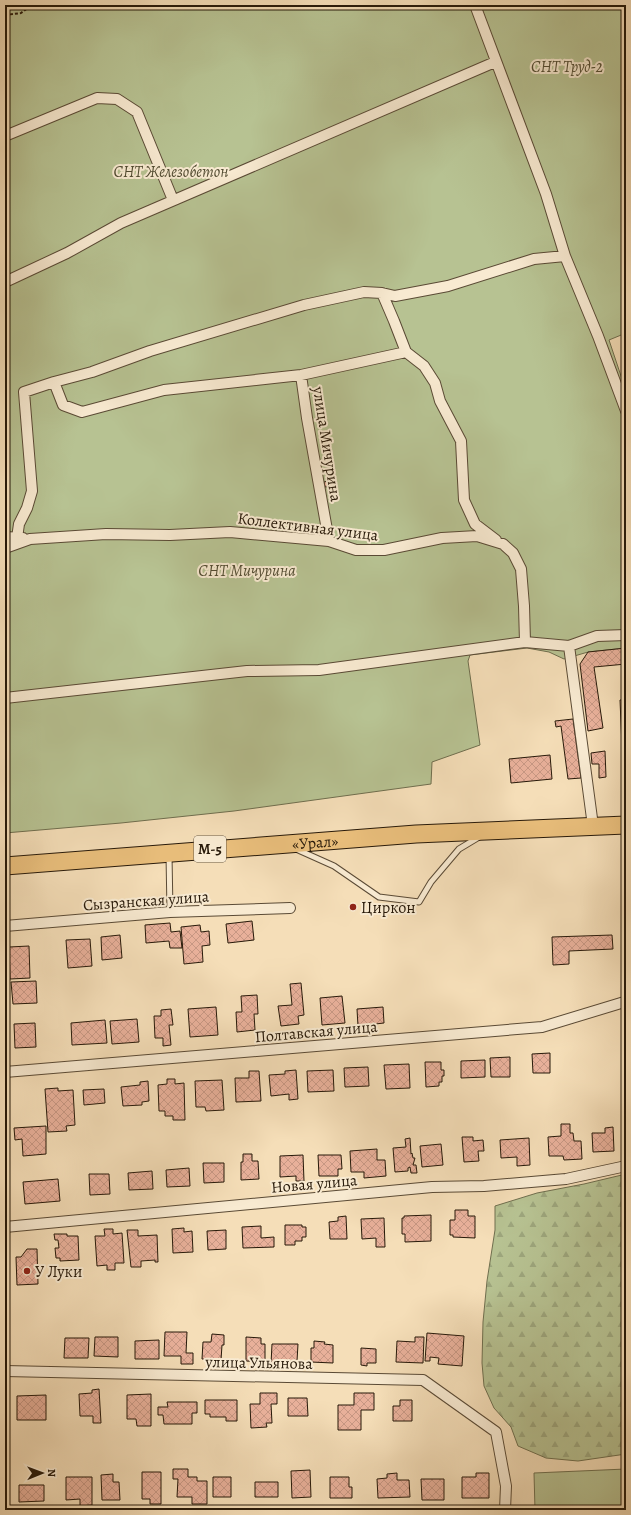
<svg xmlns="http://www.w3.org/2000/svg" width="631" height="1515" viewBox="0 0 631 1515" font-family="Alegreya,serif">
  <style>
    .forest { fill: url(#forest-firs); stroke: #6f6e4e }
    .garden { fill: #b7c292; stroke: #6f6e4e }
    .building { fill: url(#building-cross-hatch); stroke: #271909 }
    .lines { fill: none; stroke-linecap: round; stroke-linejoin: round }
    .service-casing { stroke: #5a4a35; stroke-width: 7 }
    .minor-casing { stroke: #5a4a35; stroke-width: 12 }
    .trunk-casing { stroke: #271909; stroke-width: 19 }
    .path { stroke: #271909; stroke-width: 2; stroke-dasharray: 3 2; stroke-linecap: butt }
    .service { stroke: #f8ead1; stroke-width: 5 }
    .minor { stroke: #f8ead1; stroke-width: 10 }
    .trunk { stroke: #eabf7c; stroke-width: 17 }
    .poi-dot { fill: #8f2418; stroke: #f8ead1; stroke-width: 1.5 }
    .labels { text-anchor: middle; stroke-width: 4; stroke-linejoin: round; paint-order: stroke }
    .shield { fill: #f8ead1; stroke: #665845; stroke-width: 1 }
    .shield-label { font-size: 15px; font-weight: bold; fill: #271909 }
    .park-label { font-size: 16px; font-style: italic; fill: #524c32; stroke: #f8ead1 }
    .street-label { font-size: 16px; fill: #271909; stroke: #f8ead1 }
    .poi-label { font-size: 16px; fill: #271909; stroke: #f8ead1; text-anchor: start }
  </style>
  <defs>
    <pattern id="forest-firs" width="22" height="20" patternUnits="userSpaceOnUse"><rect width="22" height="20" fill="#b7c292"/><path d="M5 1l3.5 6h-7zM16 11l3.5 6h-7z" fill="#9da67d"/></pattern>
    <pattern id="building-cross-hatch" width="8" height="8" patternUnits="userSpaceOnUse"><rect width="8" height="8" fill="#e8b09a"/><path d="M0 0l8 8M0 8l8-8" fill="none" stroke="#c79783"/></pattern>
  </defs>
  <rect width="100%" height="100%" fill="#f5deb8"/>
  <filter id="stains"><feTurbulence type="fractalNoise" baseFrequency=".005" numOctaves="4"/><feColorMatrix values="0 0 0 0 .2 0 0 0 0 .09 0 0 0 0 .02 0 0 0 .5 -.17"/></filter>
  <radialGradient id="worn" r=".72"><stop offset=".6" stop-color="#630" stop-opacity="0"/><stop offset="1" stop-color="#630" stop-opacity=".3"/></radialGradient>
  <path class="forest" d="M626,1174V1454L578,1461L546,1458L518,1446L511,1427L494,1408L484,1386L482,1363L483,1322L487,1281L495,1230V1206L537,1193L584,1184Z"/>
  <path class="garden" d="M5,5H626V333L609,340L626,391V648L588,652L564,659L549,652L527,648L470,655L468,661L480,745L432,762L431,784L234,811L121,823L5,833Z
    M626,1469V1510H535L534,1473Z"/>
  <path class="building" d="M330,480L331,486L325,487L324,482Z
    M626,648V664L594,667L603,728L588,731L580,664L588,652Z
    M626,699V747H622L620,700Z
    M573,719L581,778L568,779L561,726L556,727L555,721Z
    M605,751L606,777L599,778V764H592L591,753Z
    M550,755L552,779L511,783L509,759Z
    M252,921L254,940L228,943L226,924Z
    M170,923L171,932L180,931L182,948H170L169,941L146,943L145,925Z
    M200,925L201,932L209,931L210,945L202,946L203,962L184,964L181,927Z
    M120,935L122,958L102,960L101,937Z
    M612,935L613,949L569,951V964L553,965L552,937Z
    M90,939L92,966L68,968L66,940Z
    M29,946L30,978L10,979L9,947Z
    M36,981L37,1003L13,1004L11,982Z
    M301,983L304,1015L298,1016L299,1024L281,1026L278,1006L292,1005L290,984Z
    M257,995L258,1014H254L255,1030L237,1032L236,1012H242L241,996Z
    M342,996L345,1023L322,1025L320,998Z
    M216,1007L218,1035L190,1037L188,1009Z
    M383,1007L384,1023L358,1026L357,1009Z
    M171,1009L173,1025H169L171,1045L163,1046V1038H155L154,1016H161V1010Z
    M137,1019L139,1042L112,1044L110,1021Z
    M105,1020L107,1043L72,1045L71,1023Z
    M35,1023L36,1047L15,1048L14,1024Z
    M550,1053V1073H533L532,1054Z
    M510,1057V1077H491L490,1058Z
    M485,1060V1077L461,1078V1061Z
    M425,1062H441V1070H444V1076H442V1082H439V1086L426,1087Z
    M409,1064L410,1088L386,1089L384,1065Z
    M368,1067L369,1086L345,1087L344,1068Z
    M296,1070L298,1099L289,1100V1094L271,1096L269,1075L285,1074V1071Z
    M333,1070L334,1091L308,1092L307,1071Z
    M249,1071H259L261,1101L236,1102L235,1078H249Z
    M167,1079H175V1084L184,1083L185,1120H173V1116H165V1111H159L158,1085L167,1084Z
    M222,1080L224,1110L206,1111L205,1107H196L195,1081Z
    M148,1081L149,1101L142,1102V1105L123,1106L121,1087L140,1085V1082Z
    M58,1088V1091L73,1090L75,1125L66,1126L67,1131L48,1132L45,1089Z
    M104,1089L105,1103L84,1105L83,1090Z
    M561,1124H570V1133H573L574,1141H581L582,1159L564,1160L563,1156H549L548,1137L561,1136Z
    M46,1126V1154L23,1156L22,1139L15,1140L14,1128Z
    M613,1127L614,1151L593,1152L592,1133H605V1128Z
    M462,1137H473V1141L483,1140L484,1151H478L479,1161L464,1162Z
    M410,1138L411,1154L412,1153L413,1158H415L413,1165H416L417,1173H411L410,1167L408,1168V1171L395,1172L393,1148L406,1147L405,1139Z
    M529,1138L530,1165L517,1166V1157L501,1158L500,1140Z
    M441,1144L443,1165L422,1167L420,1146Z
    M377,1149V1160H385L386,1176L364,1178V1172H351L350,1151Z
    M243,1154H252V1161H258L259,1179L241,1180V1162H243Z
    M303,1155L304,1181H296V1176L280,1177V1156Z
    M318,1155H341L342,1169H338V1176H319Z
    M203,1163H224V1182L204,1183Z
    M189,1168L190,1186L167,1187L166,1170Z
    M152,1171L153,1189L129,1190L128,1173Z
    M89,1174H109L110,1194L90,1195Z
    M58,1179L60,1201L25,1204L23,1182Z
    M455,1210H468V1216H475V1238L453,1237V1235H450V1220H455Z
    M431,1215V1241L405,1242V1234H402V1218H404V1216Z
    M346,1216L347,1239H330L329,1222L338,1221V1217Z
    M384,1218L385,1247H376V1238L362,1239L361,1219Z
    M285,1225H302V1227H306V1237H302V1241H295V1245H285Z
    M261,1226V1238L274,1237V1247L243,1248L242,1227Z
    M184,1228V1232L192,1231L193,1252L173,1253L172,1229Z
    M104,1229H113V1234L122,1233L124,1263H115V1270H107V1265L97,1266L95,1236H105Z
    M127,1230H138V1236L157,1235L158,1262H155V1260L141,1261V1267H131Z
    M226,1230V1249L208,1250L207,1231Z
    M54,1234H67V1236H78L79,1260L60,1261V1258H56L55,1248H59L58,1240H55Z
    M27,1249H37L38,1284L17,1285L16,1257H21Z
    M165,1332H187L186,1353H193V1364H181V1356H164Z
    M427,1333L464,1336L462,1366L438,1364L439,1358L430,1357V1361H425Z
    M212,1334L224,1335V1345H222L221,1360L202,1359L203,1342H211Z
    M95,1337H118V1357L94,1356Z
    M246,1337L261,1338V1344H265V1362L246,1361Z
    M415,1337H424L423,1363L396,1362L397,1341L415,1342Z
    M65,1338H89L88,1358H64Z
    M159,1340V1359H135V1341Z
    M314,1341L325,1342L324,1344L333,1345V1363L311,1362V1348H314Z
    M272,1344H298L297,1361H282V1364H271Z
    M361,1348L376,1349V1363H367V1366L361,1365Z
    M99,1389L101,1423H93V1416H80L79,1394L92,1393V1390Z
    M260,1393H277V1404H271L272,1423H266L267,1427L251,1428L250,1404H260Z
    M354,1393H374V1410H361V1430H338V1405H354Z
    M151,1394V1426H137L136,1419H127V1395Z
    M46,1395V1420H17V1396Z
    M288,1398H307L308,1416H288Z
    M205,1400H237V1421H226V1417H210V1414H205Z
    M400,1400H412V1421H393V1406H400Z
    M167,1402H197V1413H192V1424H164L163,1415H158V1407H168Z
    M173,1469H188V1477H197V1481H207V1504H192V1497H177L178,1479H173Z
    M310,1470L311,1497L292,1498L291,1471Z
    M142,1472H161V1504H150V1499H142Z
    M397,1473V1480H409L410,1497L378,1498L377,1479L387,1478V1474Z
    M476,1473H489V1498H462V1477H476Z
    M113,1474V1482H119L120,1500H102L101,1475Z
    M66,1477H92V1505L80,1506V1499L66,1500Z
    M213,1477H231V1497H213Z
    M330,1477H349V1487H352V1498H330Z
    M421,1479H444V1500H422Z
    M255,1482H278V1497H255Z
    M19,1485H44V1501L19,1502Z"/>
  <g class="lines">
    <g class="service-casing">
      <path id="service" d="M296,849L334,866L379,897L419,902L431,882L459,849L479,837
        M169,855L170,912"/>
    </g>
    <g class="minor-casing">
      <path id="minor" d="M475,5L546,194L565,256L598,336L626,411
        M5,136L97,98L117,99L137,112L173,200
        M5,282L67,253L121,223L495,62
        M406,352L424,366L435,383L440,401L461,441L464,500L475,524L496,540
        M301,375L307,418L329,541
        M54,382L92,372L150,351L304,305L364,292L382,293
        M5,537L23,538
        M17,538L19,524L27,508L32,491L24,392L54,382L63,405L82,412L164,390L301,375L406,352L394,321L382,293L395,296L448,286L534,259L565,256
        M5,548L30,539L106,534L170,535L230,532L329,541L356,550H384L442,538L477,536L503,544L513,553L521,569L524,606L525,642
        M5,698L247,671L319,670L525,642L569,646
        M593,826L569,646L597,636L626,635
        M5,926L170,912L290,908
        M5,1072L542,1027L621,1003L626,1002
        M5,1227L432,1187L484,1186L566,1179L626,1166
        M5,1371L423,1380L496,1432L506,1486L505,1510"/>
    </g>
    <g class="trunk-casing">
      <g id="trunk">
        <path id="s1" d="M5,866L416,834L626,825"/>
      </g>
    </g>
    <path class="path" d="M5,15L21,13L32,5"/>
    <use href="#service" class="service"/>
    <use href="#minor" class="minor"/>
    <use href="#trunk" class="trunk"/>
  </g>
  <g class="poi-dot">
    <circle cx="353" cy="907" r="4"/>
    <circle cx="27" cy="1271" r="4"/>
  </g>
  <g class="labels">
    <rect class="shield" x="194" y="836" width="32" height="26" rx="3"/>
    <g class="shield-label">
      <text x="210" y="854">М-5</text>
    </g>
    <g class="park-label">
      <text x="567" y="72">СНТ Труд-2</text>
      <text x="171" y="177">СНТ Железобетон</text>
      <text x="247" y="576">СНТ Мичурина</text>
    </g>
    <g class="street-label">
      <text transform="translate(328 444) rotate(81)" y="6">улица Мичурина</text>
      <text transform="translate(308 526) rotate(7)" y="6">Коллективная улица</text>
      <text dy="6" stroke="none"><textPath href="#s1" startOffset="311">«Урал»</textPath></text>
      <text transform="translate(146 900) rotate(-4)" y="6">Сызранская улица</text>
      <text transform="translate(316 1031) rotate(-5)" y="6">Полтавская улица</text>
      <text transform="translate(314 1183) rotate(-5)" y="6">Новая улица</text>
      <text transform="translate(259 1362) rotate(1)" y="6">улица Ульянова</text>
    </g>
    <g class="poi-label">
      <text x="361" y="913">Циркон</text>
      <text x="35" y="1277">У Луки</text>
    </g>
  </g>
  <rect width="631" height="1515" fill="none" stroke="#f5deb8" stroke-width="20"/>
  <rect x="6" y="6" width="619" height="1503" fill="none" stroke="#271909" stroke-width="2"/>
  <rect x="10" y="10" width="611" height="1495" fill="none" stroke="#271909"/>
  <g transform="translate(42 1473) rotate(89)" stroke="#f8ead1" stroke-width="3" paint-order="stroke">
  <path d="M0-3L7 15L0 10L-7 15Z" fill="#271909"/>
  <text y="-6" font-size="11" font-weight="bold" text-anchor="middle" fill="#271909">N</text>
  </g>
  <rect width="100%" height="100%" filter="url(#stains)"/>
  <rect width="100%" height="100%" fill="url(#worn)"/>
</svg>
